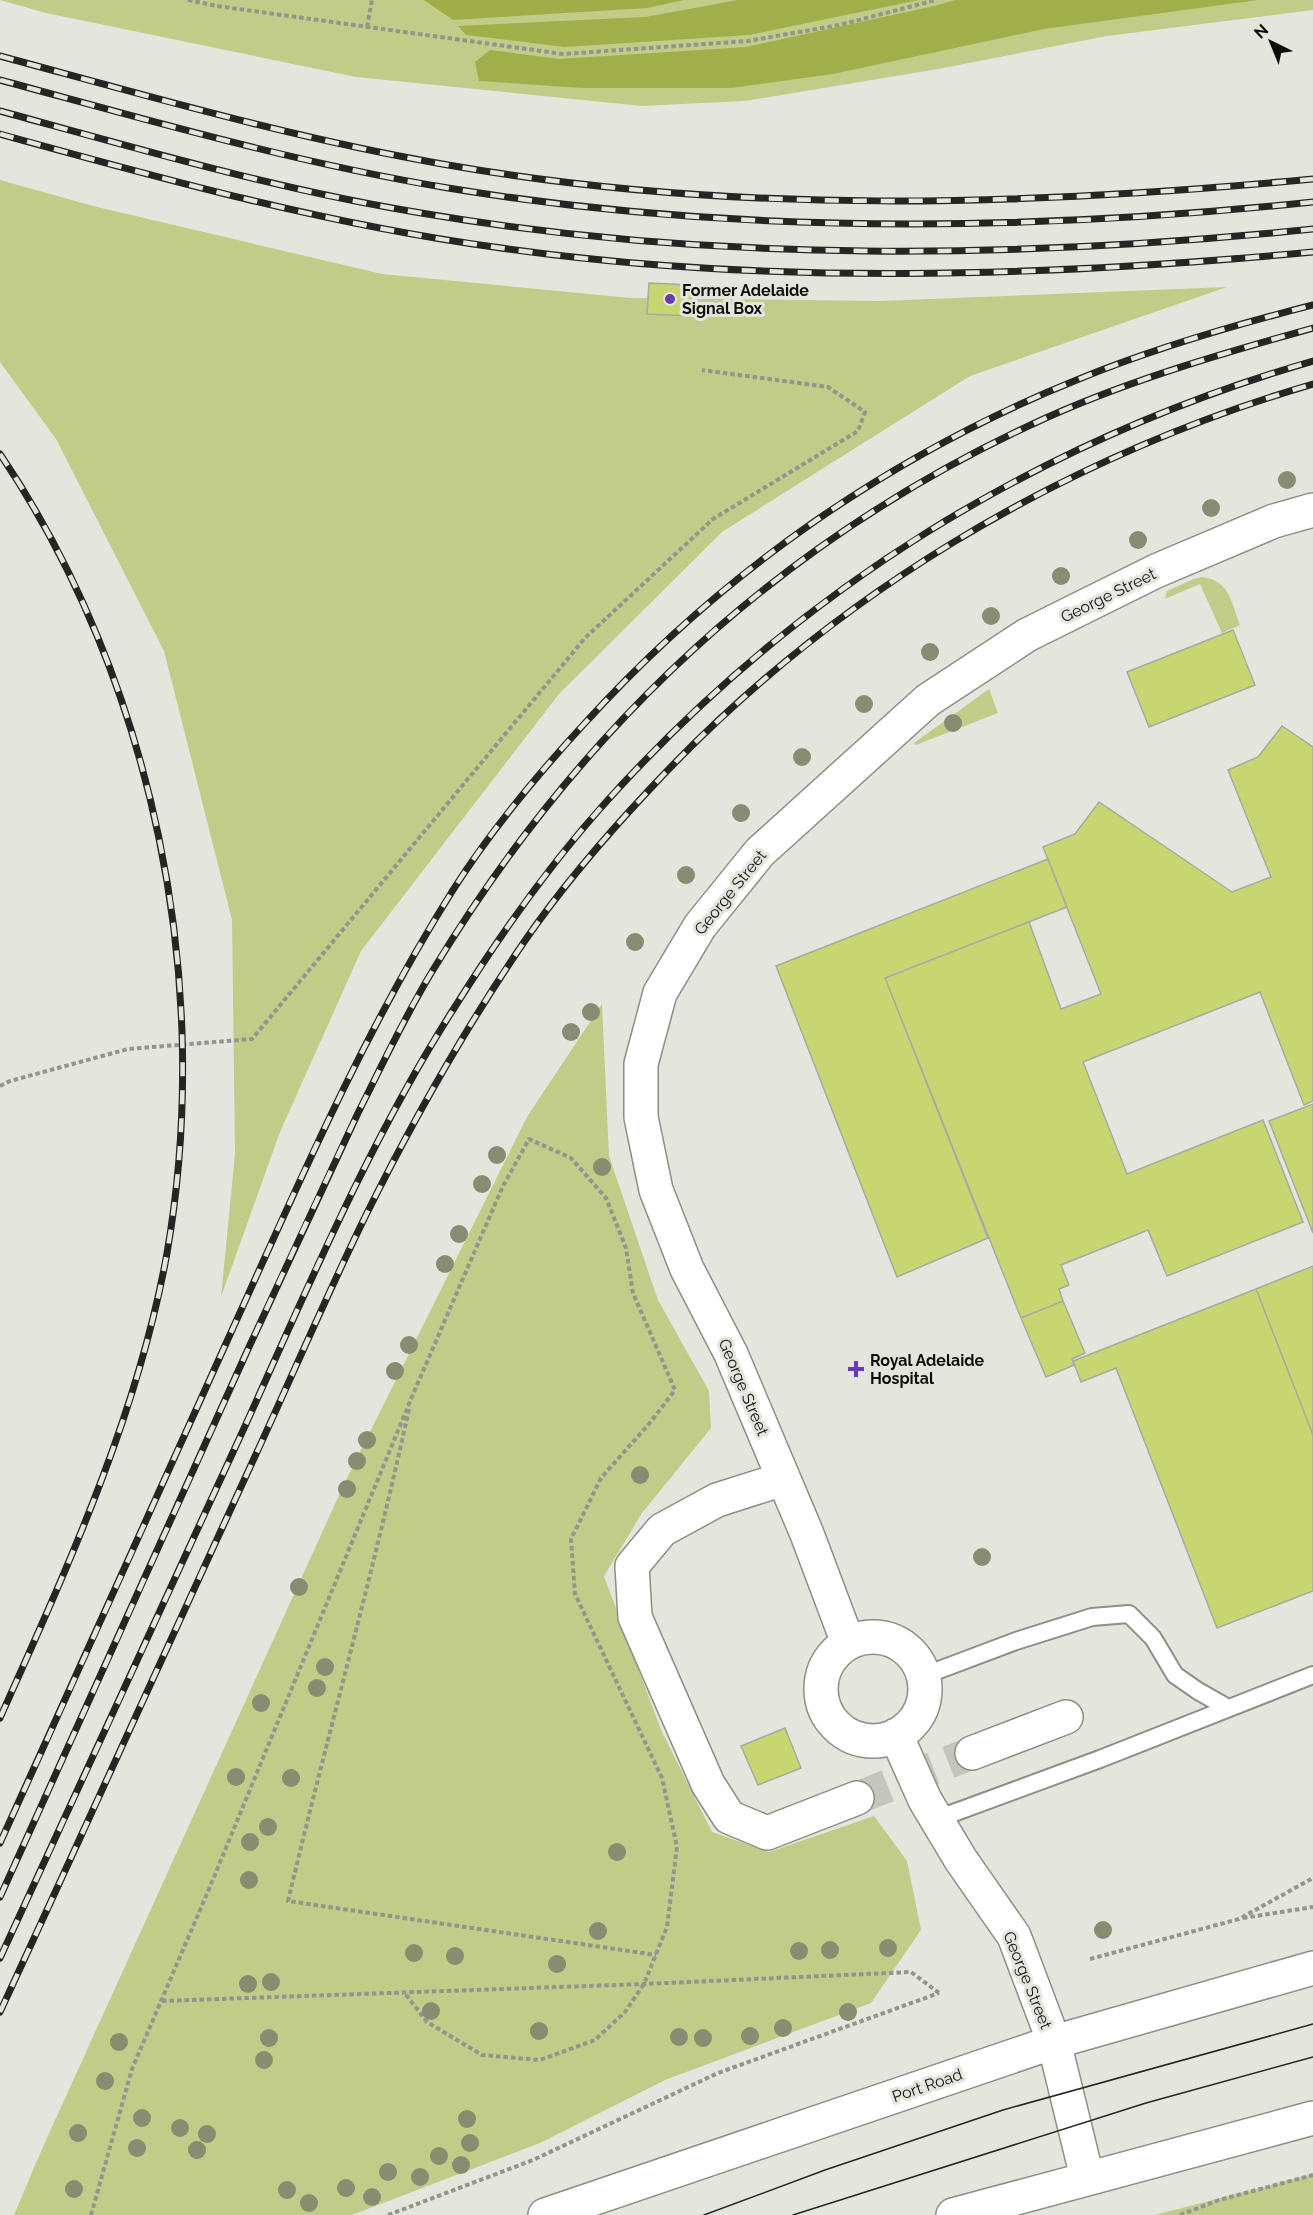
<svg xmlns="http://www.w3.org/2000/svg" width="1313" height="2215" viewBox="0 0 1313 2215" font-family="Raleway,sans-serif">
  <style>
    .green { fill: #c1cc89 }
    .forest { fill: #a1af4a }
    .water { fill: #a0ad48 }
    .building { fill: #c7d671; stroke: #a8aaa1; stroke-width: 1.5 }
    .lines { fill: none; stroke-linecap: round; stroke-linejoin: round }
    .street-tunnel { stroke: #c4c6be; stroke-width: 33; stroke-dasharray: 33 16; stroke-linecap: butt }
    .lane-casing { stroke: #8d8f86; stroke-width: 20 }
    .street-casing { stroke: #8d8f86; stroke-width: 36 }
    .primary-casing { stroke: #8d8f86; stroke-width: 36 }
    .path { stroke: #92948d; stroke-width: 4; stroke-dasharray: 4.5 3; stroke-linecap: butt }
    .lane { stroke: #fff; stroke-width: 16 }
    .street { stroke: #fff; stroke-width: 33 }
    .primary { stroke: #fff; stroke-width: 33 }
    .tram { stroke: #252623; stroke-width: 1.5 }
    .rail-casing { stroke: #252623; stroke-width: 7 }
    .rail { stroke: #e4e6dd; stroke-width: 4.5; stroke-dasharray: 14; stroke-linecap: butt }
    .tree { fill: #888c71 }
    .poi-dot { fill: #693cb4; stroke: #e4e6dd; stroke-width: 2 }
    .labels { text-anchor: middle; stroke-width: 6; stroke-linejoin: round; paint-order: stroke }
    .poi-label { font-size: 16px; font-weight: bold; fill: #0d0e0b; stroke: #e4e6dd; text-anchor: start }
    .street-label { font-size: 16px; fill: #0d0e0b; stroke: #e4e6dd }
  </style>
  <rect width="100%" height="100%" fill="#e4e6dd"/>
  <path class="green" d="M0,0H1313V10L1107,36L938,69L745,101L642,106L356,77L46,13Z
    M0,180L93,206L382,274L631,298L881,301L1227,287L970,376L722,532L559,694L361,951L280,1132L221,1297L235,1154L232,920L164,651L56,439L0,362Z
    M1201,577C1230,580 1231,602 1240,625L1222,633L1200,584L1165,599L1167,591L1194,579Z
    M989,689L998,713L916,745L914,743Z
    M602,1004L609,1156L658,1300L709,1391L711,1428L642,1513L604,1576L661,1730L712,1832L769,1852L874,1816L907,1861L921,1930L871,2003L665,2080L540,2143L352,2215H14L42,2149L345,1482L527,1117Z
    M1313,2174V2215H1155Z"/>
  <path class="forest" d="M738,0H919L749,35L565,47L466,35L458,26L645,17Z
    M955,0H1258L1044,29L833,74L732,88H582L479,81L475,62L490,50L559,59L746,47L934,6Z"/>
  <path class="water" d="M424,0H684L647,8L453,20Z"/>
  <path class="building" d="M649,283L692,285L690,316L647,314Z
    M1233,630L1255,685L1149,727L1127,672Z
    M1282,726L1313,747V1101L1304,1105L1260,992L1083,1062L1127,1174L1263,1120L1303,1222L1167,1276L1148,1230L1061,1265L1069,1285L1059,1289L1063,1301L1021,1318L885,978L1029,922L1061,1009L1101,994L1043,847L1075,834L1099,802L1232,892L1271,877L1228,770L1258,757Z
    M1048,859L1067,907L885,978L988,1238L897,1277L776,966Z
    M1313,1104V1233L1269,1121Z
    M1313,1266V1435L1256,1289Z
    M1256,1289L1313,1435V1591L1217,1628L1116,1368L1081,1382L1073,1361Z
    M1063,1301L1085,1353L1072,1359L1074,1365L1046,1377L1021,1318Z
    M785,1728L801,1768L758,1785L741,1746Z"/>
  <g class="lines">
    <path class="street-tunnel" d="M857,1798L972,1753"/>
    <g class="lane-casing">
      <path id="lane" d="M923,1676L1016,1641L1092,1617L1129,1614L1153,1638L1175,1675L1198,1691L1228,1708
        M937,1819L1100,1759L1313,1675"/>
    </g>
    <g class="street-casing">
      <path id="street" d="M783,1479L717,1500L662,1530L632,1566L635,1617L708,1784L729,1817L767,1833L857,1798
        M821 1689a52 52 0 1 1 104 0a52 52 0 1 1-104 0Z
        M848,1643L807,1534L731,1354L687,1269L656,1190L641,1117V1064L660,993L700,926L760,852L928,700L1027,635L1156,571L1274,521L1313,510
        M896,1735L925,1800L961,1860L1014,1936L1054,2042
        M972,1753L1066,1717"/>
    </g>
    <g class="primary-casing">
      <path id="primary" d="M1054,2042L1087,2177
        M545,2215L1054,2042L1313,1968
        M953,2215L1313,2118"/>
    </g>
    <path class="path" d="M188,0L217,6L563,54L748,41L839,25L936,0
      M367,27L372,0
      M0,1086L10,1081L128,1049L252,1039L585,638L713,519L858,431L865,412L828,387L702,370
      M409,1409C373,1574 327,1737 288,1901L656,1955
      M1243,1918L1313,1907
      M1090,1959L1239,1919L1313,1878
      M162,2001L644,1984L911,1972L939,1993
      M91,2215L132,2069L209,1889L411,1399L502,1188L529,1139L571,1158L606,1198L626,1248L633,1293L675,1390L649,1424L601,1478L571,1539L575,1594L662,1778L677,1847L667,1927L644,1984L625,2012L595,2040L540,2060L482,2055L427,2022L404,1992
      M388,2215L533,2160L718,2073L939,1993
      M1180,2215L1219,2200L1313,2175"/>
    <use href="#lane" class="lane"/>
    <use href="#street" class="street"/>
    <use href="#primary" class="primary"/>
    <path class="tram" d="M704,2215L825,2170L1003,2110L1313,2024
      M793,2215L1146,2103L1313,2057"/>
    <g class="rail-casing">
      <path id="rail" d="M0,56C148,96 296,139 448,165C734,215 1025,206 1313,179
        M0,80C148,120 296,163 448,188C733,235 1026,232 1313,202
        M0,111C139,149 279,190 421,213C715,263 1017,259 1313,229
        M0,134C163,179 326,224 494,247C764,286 1042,277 1313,252
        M0,454C154,682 214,983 167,1253C138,1415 67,1568 0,1718
        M0,1843C78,1672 155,1500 233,1328C300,1180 366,1028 453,890C491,830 537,775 585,723C722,572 890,455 1079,379C1155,348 1234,325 1313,305
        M0,1897C83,1714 166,1531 249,1347C285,1269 321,1191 358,1113C382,1065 405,1016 433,970C582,724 784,536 1048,417C1133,379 1224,353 1313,328
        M0,1958C80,1785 160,1611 240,1437C307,1290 370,1138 458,1002C502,932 551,863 606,802C798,589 1037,441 1313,361
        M0,2012C84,1830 167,1648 251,1465C289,1383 325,1299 365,1217C412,1122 464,1030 524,942C561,888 604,838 649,790C828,597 1060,458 1313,384"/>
    </g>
    <use href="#rail" class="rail"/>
  </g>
  <g class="tree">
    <circle cx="1287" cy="480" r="9"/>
    <circle cx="1211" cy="508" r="9"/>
    <circle cx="1138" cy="540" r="9"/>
    <circle cx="1061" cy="576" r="9"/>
    <circle cx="991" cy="616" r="9"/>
    <circle cx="930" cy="652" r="9"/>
    <circle cx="864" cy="704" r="9"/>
    <circle cx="953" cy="723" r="9"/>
    <circle cx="802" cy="757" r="9"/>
    <circle cx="741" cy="813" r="9"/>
    <circle cx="686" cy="875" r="9"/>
    <circle cx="635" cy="942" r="9"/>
    <circle cx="591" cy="1012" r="9"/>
    <circle cx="571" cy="1032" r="9"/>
    <circle cx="497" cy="1155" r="9"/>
    <circle cx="602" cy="1167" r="9"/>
    <circle cx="482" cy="1184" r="9"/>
    <circle cx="459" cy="1234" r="9"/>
    <circle cx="445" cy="1264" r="9"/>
    <circle cx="409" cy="1345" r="9"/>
    <circle cx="395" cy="1371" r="9"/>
    <circle cx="367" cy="1440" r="9"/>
    <circle cx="357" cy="1461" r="9"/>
    <circle cx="640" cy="1475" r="9"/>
    <circle cx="347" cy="1489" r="9"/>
    <circle cx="982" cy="1557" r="9"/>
    <circle cx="299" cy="1587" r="9"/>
    <circle cx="325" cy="1667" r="9"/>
    <circle cx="317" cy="1688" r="9"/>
    <circle cx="261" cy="1703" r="9"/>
    <circle cx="236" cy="1777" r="9"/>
    <circle cx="291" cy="1778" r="9"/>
    <circle cx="268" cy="1827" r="9"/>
    <circle cx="250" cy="1842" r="9"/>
    <circle cx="617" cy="1852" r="9"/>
    <circle cx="249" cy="1880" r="9"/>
    <circle cx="1103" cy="1930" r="9"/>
    <circle cx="598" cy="1931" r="9"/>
    <circle cx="888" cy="1948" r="9"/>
    <circle cx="830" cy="1950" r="9"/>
    <circle cx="799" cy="1951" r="9"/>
    <circle cx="414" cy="1953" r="9"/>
    <circle cx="455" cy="1956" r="9"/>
    <circle cx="557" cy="1964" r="9"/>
    <circle cx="271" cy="1982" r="9"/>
    <circle cx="248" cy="1984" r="9"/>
    <circle cx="431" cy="2011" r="9"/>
    <circle cx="848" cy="2012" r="9"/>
    <circle cx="783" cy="2028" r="9"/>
    <circle cx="539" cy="2031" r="9"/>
    <circle cx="750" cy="2036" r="9"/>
    <circle cx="679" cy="2037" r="9"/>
    <circle cx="269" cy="2038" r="9"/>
    <circle cx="703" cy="2038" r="9"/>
    <circle cx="119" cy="2042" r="9"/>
    <circle cx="264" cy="2060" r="9"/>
    <circle cx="105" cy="2081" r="9"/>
    <circle cx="142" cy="2118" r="9"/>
    <circle cx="467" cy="2119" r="9"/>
    <circle cx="180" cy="2128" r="9"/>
    <circle cx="78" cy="2133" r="9"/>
    <circle cx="207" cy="2134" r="9"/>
    <circle cx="470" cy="2143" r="9"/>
    <circle cx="137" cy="2148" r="9"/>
    <circle cx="197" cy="2150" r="9"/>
    <circle cx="439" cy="2156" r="9"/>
    <circle cx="461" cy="2165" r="9"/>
    <circle cx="388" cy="2172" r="9"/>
    <circle cx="420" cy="2177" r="9"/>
    <circle cx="346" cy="2188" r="9"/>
    <circle cx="74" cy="2189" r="9"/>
    <circle cx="287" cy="2190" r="9"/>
    <circle cx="372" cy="2197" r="9"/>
    <circle cx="309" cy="2203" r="9"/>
  </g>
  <g class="poi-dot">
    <circle cx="670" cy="299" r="6"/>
    <path d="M853 1360h6v6h6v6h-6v6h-6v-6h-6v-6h6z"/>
  </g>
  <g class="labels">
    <g class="poi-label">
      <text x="682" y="296">Former Adelaide<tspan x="682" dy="18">Signal Box</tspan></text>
      <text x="870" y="1366">Royal Adelaide<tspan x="870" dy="18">Hospital</tspan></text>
    </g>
    <g class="street-label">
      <text transform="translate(1108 595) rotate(-26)" y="6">George Street</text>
      <text transform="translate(730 892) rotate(-51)" y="6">George Street</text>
      <text transform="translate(744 1387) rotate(67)" y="6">George Street</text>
      <text transform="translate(1028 1980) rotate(68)" y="6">George Street</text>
      <text transform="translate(927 2085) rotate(-19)" y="6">Port Road</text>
    </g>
  </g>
  <g transform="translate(1271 42) rotate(317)" stroke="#e4e6dd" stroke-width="4.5" paint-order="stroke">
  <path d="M0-4.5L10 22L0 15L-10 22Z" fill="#0d0e0b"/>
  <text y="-9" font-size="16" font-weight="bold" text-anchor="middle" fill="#0d0e0b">N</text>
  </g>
</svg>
